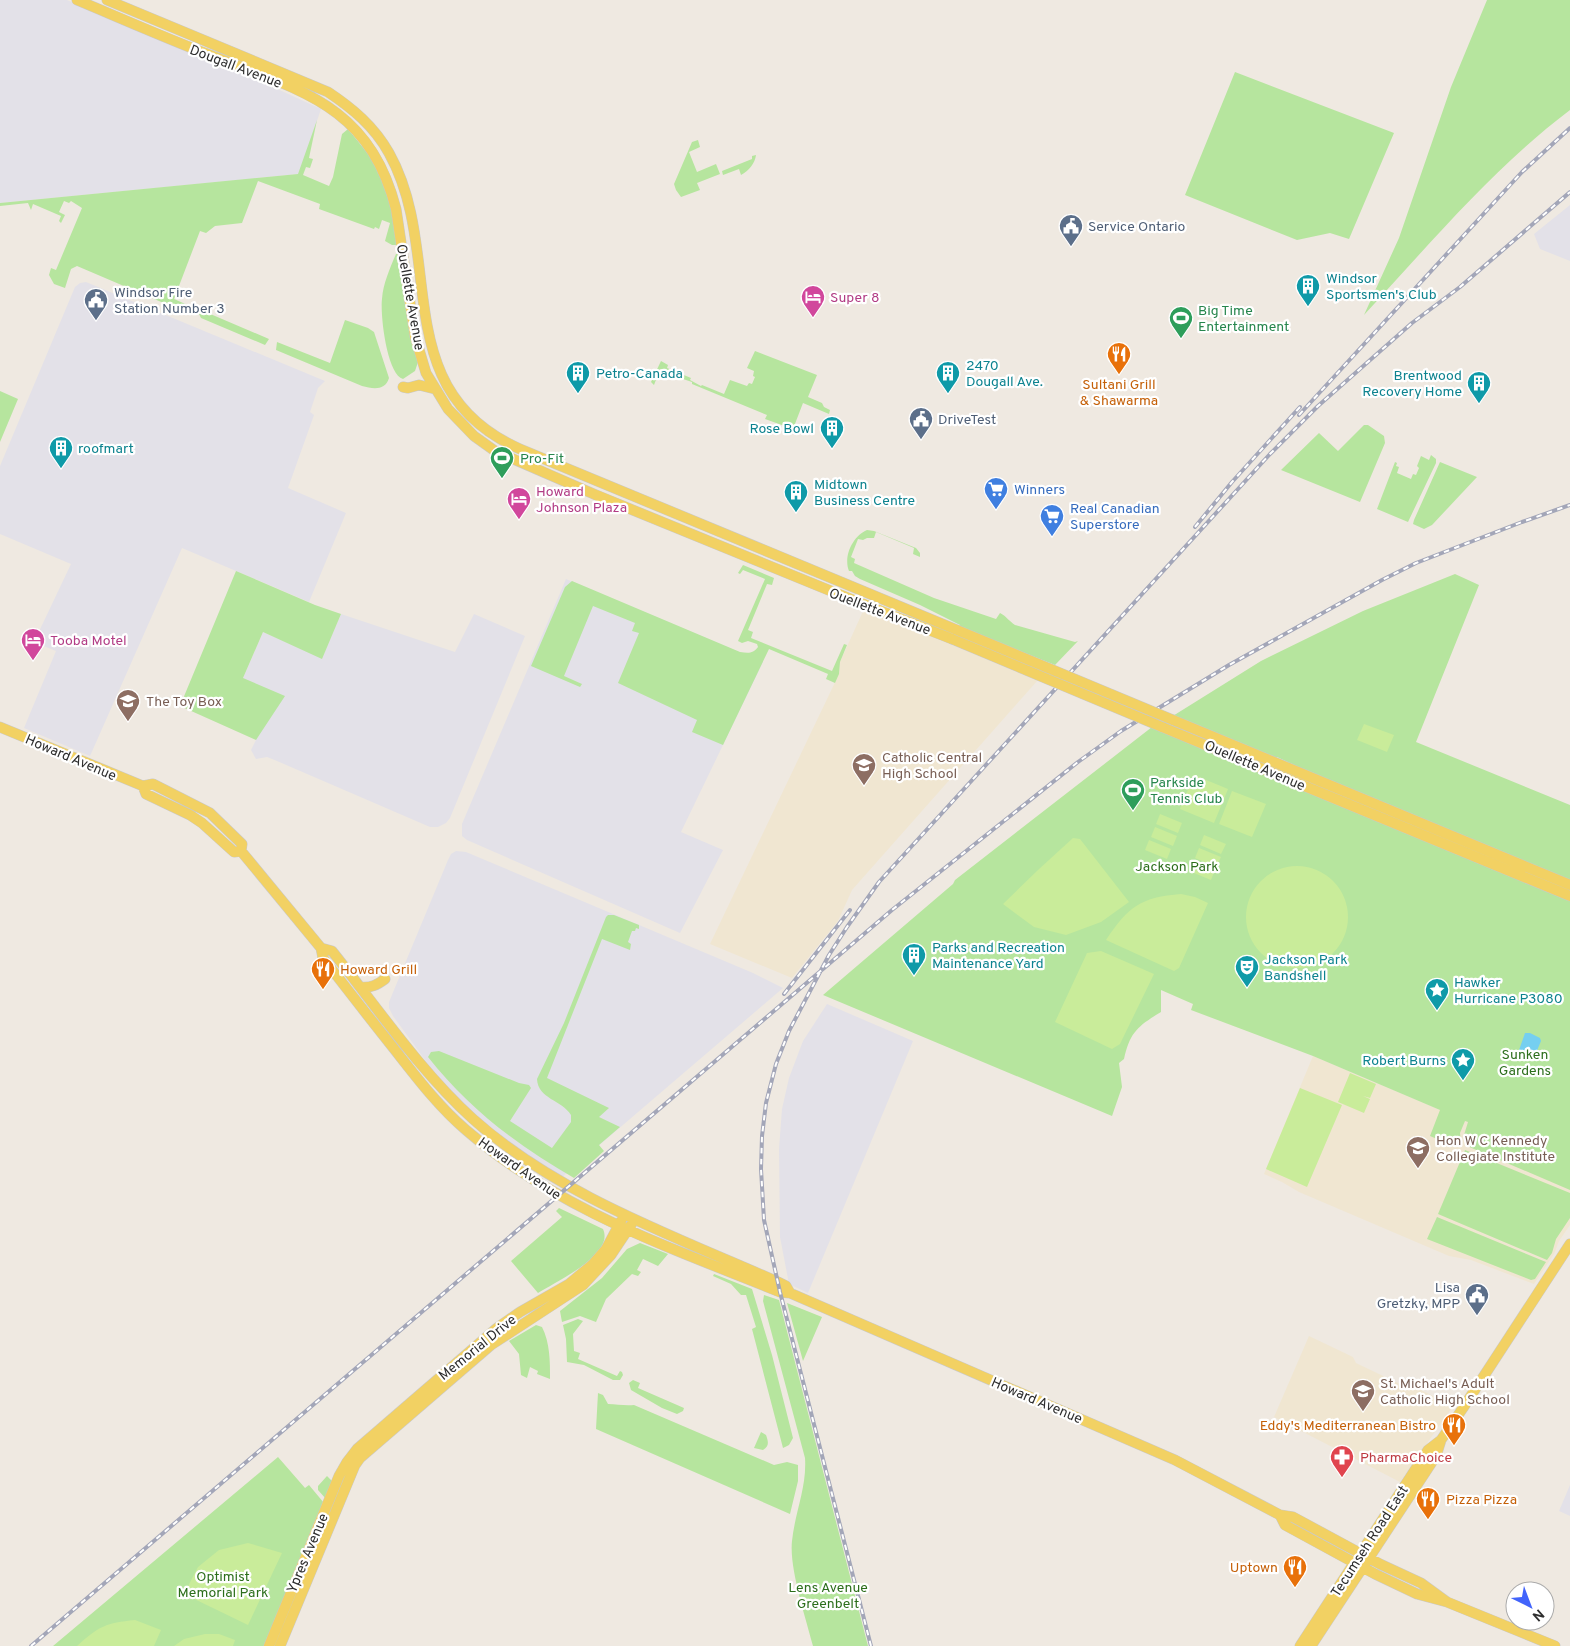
<svg xmlns="http://www.w3.org/2000/svg" width="1570" height="1646" viewBox="0 0 1570 1646" font-family="Overpass,sans-serif">
  <style>
    .industrial { fill: #e3e1e8 }
    .education { fill: #f0e6d1 }
    .green { fill: #b6e59e }
    .pitch { fill: #c9ec9a }
    .water { fill: #75cff0 }
    .lines { fill: none; stroke-linecap: round; stroke-linejoin: round }
    .major-casing { stroke: #c9c9c9; stroke-width: 11 }
    .major { stroke: #f2d163; stroke-width: 10 }
    .rail-casing { stroke: #a3a6b8; stroke-width: 4 }
    .rail { stroke: #fff; stroke-width: 2; stroke-dasharray: 5.5; stroke-linecap: butt }
    .major-bridge-casing { stroke: #c9c9c9; stroke-width: 11; stroke-linecap: butt }
    .major-bridge { stroke: #f2d163; stroke-width: 10 }
    .labels { text-anchor: middle; stroke-width: 4.5; stroke-linejoin: round; paint-order: stroke }
    .street-label { font-size: 14px; fill: #2e2e2e; stroke: #fff }
    .service-label { font-size: 14px; fill: #4e5e75; stroke: #fff; text-anchor: start }
    .culture-label { font-size: 14px; fill: #0d838f; stroke: #fff; text-anchor: start }
    .hotel-label { font-size: 14px; fill: #b23c85; stroke: #fff; text-anchor: start }
    .leisure-label { font-size: 14px; fill: #27864d; stroke: #fff; text-anchor: start }
    .food-label { font-size: 14px; fill: #c56008; stroke: #fff; text-anchor: start }
    .shop-label { font-size: 14px; fill: #366cbe; stroke: #fff; text-anchor: start }
    .education-label { font-size: 14px; fill: #785e54; stroke: #fff; text-anchor: start }
    .park-label { font-size: 14px; fill: #2c6e1b; stroke: #fff }
    .health-label { font-size: 14px; fill: #be3a42; stroke: #fff; text-anchor: start }
  </style>
  <rect width="100%" height="100%" fill="#efe9e1"/>
  <path class="industrial" d="M0,0H67L251,77L321,109L299,174L0,203Z
    M1570,205V261L1540,249L1534,234Z
    M86,282L325,381L318,388L310,412L314,415L288,488L346,513L309,602L182,548L90,756L24,728L56,651L34,642L71,564L0,534V466L75,287L80,283Z
    M566,579L763,662L681,832L723,850L680,933L467,840L462,836V824Z
    M341,614L455,652L474,614L525,636L450,818L446,823L438,827H430L277,761L267,757L256,759L251,750L256,740L243,678L263,632L322,658Z
    M456,851L466,852L753,973L783,988L561,1178L515,1147L464,1105L428,1064L393,1016L389,1008V1002L448,860L451,854Z
    M827,1004L913,1041L808,1293L789,1284L780,1237L779,1149L782,1109L789,1078L803,1041Z
    M1570,1485V1516L1559,1511Z"/>
  <path class="education" d="M864,609L1038,680L852,890L838,921L792,978L710,944L839,674L840,662Z
    M1313,1056L1570,1165V1225L1559,1241L1554,1254L1534,1284L1471,1260L1449,1256L1299,1192L1282,1182L1264,1174Z
    M1309,1336L1353,1357L1356,1363L1402,1385L1413,1386L1453,1406L1400,1482L1274,1417Z"/>
  <path class="green" d="M1487,0H1570V110C1492,169 1430,244 1364,315L1399,238L1451,87Z
    M1235,72L1394,133L1349,239L1330,233L1297,240L1185,195Z
    M317,120L309,158L313,159L310,168L306,167L303,175L329,186L333,177L342,134L348,129L373,160L388,193L397,242L396,245H392L385,241L390,223L382,220L379,229L375,227L374,229L319,209L320,204L258,181L242,223L215,226L206,233L200,231L174,299L192,307L187,313L77,266L71,269L65,288L54,284L49,275L51,268L56,270L82,208L71,201L69,203L64,201L59,212L65,215L61,223L59,221L61,216L33,204L31,210L28,203L0,206V203L298,174Z
    M698,140L700,147L689,152L697,172L716,164L720,174L697,183L700,190L681,197L676,190L674,184L692,142Z
    M756,155C755,163 749,171 741,175L739,169L723,175L722,171L752,159V156Z
    M396,254H398L418,362L415,371L403,379C387,375 380,315 382,299C383,284 390,268 396,254Z
    M201,310L269,339L265,345L201,318L199,314Z
    M345,320L368,328L374,332L389,378C385,391 373,389 362,386L276,350L277,342L330,363Z
    M755,351L817,375L808,397L822,403L824,407L830,410L829,414L803,403L793,429L765,419L767,415L692,384V382L683,379L684,377L660,369L654,385L651,382L661,361L668,365L667,368L691,378L690,380L701,386L702,385L724,394L730,380L747,386L749,383L752,384L755,377L753,376L754,371L747,368Z
    M0,391L18,399L0,442Z
    M1364,425H1368L1384,436L1385,443L1360,502L1281,470L1319,433L1338,451Z
    M1431,455L1436,459V463L1408,522L1377,509L1395,462L1397,463L1396,466L1399,467L1397,473L1411,479L1413,474L1416,475L1419,468L1417,466L1421,456L1429,460Z
    M1440,462L1477,477L1432,525L1424,529L1413,524L1414,520Z
    M867,530L874,531L916,548L920,553V557L913,554L914,548L876,532L874,538H867L863,540L858,539L851,557L855,559L854,563L934,598L996,619L1000,613C1006,616 1009,621 1015,625L1075,642L1078,641L1055,665L960,627V625L920,605L860,579L855,576L852,571H849C843,556 853,536 867,530Z
    M743,565L774,578L772,585L767,584L748,630L753,632L751,638L832,671L844,644L847,645L840,662L839,674L835,683L826,679L828,674L769,649L723,745L692,732L697,720L618,683L639,633L632,631L635,623L593,606L564,676L582,684L580,687L531,666L565,587L572,581L740,652C748,653 753,654 758,647L757,644L748,641L742,643L738,641L765,579L743,570L740,574L738,573Z
    M236,571L315,605L341,614L322,659L263,632L243,678L285,696L256,740L180,706Z
    M1455,574L1479,585L1416,742L1570,805V881L1326,780L1277,757L1259,772L1570,900V1190L1467,1146L1464,1135L1468,1122L1465,1121L1460,1133L1461,1143L1456,1147L1430,1136L1440,1110L1313,1056L1191,1010L1193,1004L1161,990V1012C1138,1026 1130,1032 1124,1059L1119,1063L1122,1087L1112,1116L823,995L953,884L955,880L1152,727L1176,714L1261,661L1363,611Z
    M608,915H614L639,925V929L636,928L635,931H632L628,942L631,944L630,950L602,939L547,1078L609,1108L599,1117L620,1127L599,1145L604,1151L574,1178C518,1146 468,1108 428,1057L431,1052L439,1051L519,1083L529,1085L531,1088L510,1121L552,1148L571,1122V1115C562,1100 538,1099 537,1079L564,1023L606,917Z
    M1465,1150L1570,1193V1218L1556,1239L1552,1253L1547,1260L1438,1214Z
    M559,1208L603,1229C615,1255 555,1282 538,1293L511,1261L562,1217L556,1211Z
    M1437,1217L1546,1262L1535,1279L1531,1280L1427,1239Z
    M640,1243L668,1254L658,1266L643,1259L637,1270L641,1272L638,1276L632,1274L606,1299L596,1322L580,1316L562,1322L560,1311L602,1278L627,1249Z
    M714,1274L752,1289L772,1355L793,1438L789,1445L783,1448L752,1329L756,1327L746,1295H741L731,1284L713,1276Z
    M764,1295L779,1300L868,1646H813C806,1618 789,1568 792,1541C795,1512 807,1487 805,1458L763,1301Z
    M787,1303L822,1317L803,1361Z
    M578,1319L583,1321L573,1334L574,1351L580,1353L578,1359L617,1376L620,1371L622,1372L623,1375L620,1380H613L584,1365L567,1362L566,1339L563,1325Z
    M536,1325L542,1327C550,1343 550,1361 550,1379L537,1374L538,1371L530,1367L527,1378L521,1375L519,1354L509,1341Z
    M633,1380L640,1383L638,1388L684,1408L683,1411L677,1414L662,1408L631,1390L629,1383Z
    M598,1393L603,1395L608,1404C617,1404 624,1406 634,1405L774,1465L787,1462L798,1465V1481L790,1514L596,1429Z
    M761,1432L766,1435C768,1441 770,1446 763,1450L754,1448Z
    M278,1457L305,1488L309,1485L324,1503L265,1646H53Z
    M327,1476L333,1482L326,1499L318,1490V1486Z"/>
  <path class="pitch" d="M1364,724L1394,735L1387,752L1357,740Z
    M1194,775L1228,789L1214,823L1180,809Z
    M1232,791L1266,804L1252,837L1219,824Z
    M1160,814L1182,823L1178,833L1156,824Z
    M1155,827L1177,836L1173,846L1151,837Z
    M1204,835L1226,844L1221,854L1200,845Z
    M1073,838L1080,839L1129,902L1101,922L1066,935L1034,927L1003,904L1038,870Z
    M1149,840L1171,849L1167,859L1145,850Z
    M1199,848L1221,857L1216,867L1195,858Z
    M1193,861L1215,870L1211,880L1189,871Z
    M1246 917a51 51 0 1 1 102 0a51 51 0 1 1-102 0Z
    M1181,894L1195,897L1208,903L1179,968L1174,971L1106,940C1128,907 1141,897 1181,894Z
    M1101,951L1154,974L1120,1044L1112,1049L1055,1022L1087,953Z
    M1350,1073L1376,1084L1370,1098L1363,1096L1370,1099L1364,1113L1338,1102Z
    M1300,1088L1342,1105L1307,1187L1266,1169Z
    M248,1543L282,1553L248,1625L184,1594L198,1567L219,1550Z
    M135,1620L161,1630L154,1646H77C99,1626 106,1623 135,1620Z
    M205,1634H219L235,1640L233,1646H174L184,1639Z"/>
  <path class="water" d="M1525,1033H1530L1540,1038L1541,1041L1534,1058H1528L1518,1053Z"/>
  <g class="lines">
    <g class="major-casing">
      <path id="major" d="M77,0C120,18 163,37 207,54C298,90 369,103 396,209L415,336L426,373L448,409L474,436L495,451L596,495L853,600L952,639
        M107,0L328,92C352,108 374,126 389,153C446,255 386,390 520,449L957,630
        M403,387L408,388L419,385L435,389
        M1173,720L1570,885
        M0,727L143,786L153,784L210,813L242,844L241,851L321,948L323,958C347,989 371,1020 395,1050C417,1078 439,1107 466,1130C558,1210 669,1247 780,1292L790,1293L1175,1460L1280,1515L1293,1517L1380,1564L1421,1583L1447,1602
        M1162,727L1570,896
        M143,786L146,794L190,815L202,823L234,852L241,851
        M321,948L332,951C376,1006 420,1071 473,1119C558,1195 674,1236 778,1282L786,1286L790,1293
        M361,987C371,988 377,985 385,979
        M1280,1515L1285,1525L1375,1574L1417,1594L1447,1602L1555,1646
        M269,1646L339,1476L347,1462L357,1449L497,1328L520,1312L569,1284L593,1264L606,1249L621,1221
        M280,1646L355,1465L360,1458L491,1345L583,1285L611,1255L631,1225
        M1300,1646L1428,1450L1441,1440L1463,1408L1570,1244
        M1311,1646L1436,1456L1441,1440"/>
    </g>
    <use href="#major" class="major"/>
    <g class="rail-casing">
      <path id="rail" d="M1299,415L1522,172L1570,128
        M1195,527L1232,482L1300,407
        M784,994L850,910
        M31,1646L892,910L1078,762L1121,731L1229,665L1382,580L1416,563L1522,522L1570,505
        M871,1646L780,1292L764,1220L761,1169L762,1136L766,1103L776,1064L789,1031L829,955L847,927L879,882L1270,454L1318,406L1412,323L1460,287L1570,192"/>
    </g>
    <use href="#rail" class="rail"/>
    <g class="major-bridge-casing">
      <path id="major-bridge" d="M957,630L1173,720
        M952,639L1162,727"/>
    </g>
    <use href="#major-bridge" class="major-bridge"/>
  </g>
  <defs>
    <g id="civic-pin" transform="scale(1.25)"><path d="M0 17L-7.5 6A9.5 9.5 0 1 1 7.5 6Z" fill="#5c6f8a" stroke="#fff"/><path d="M-.6-6.5H3V-4.5H.6V-3L4-1V1h2V6H-6V1h2V-1L-.6-3ZM-1.2 2.5V6h2.4V2.5Z" fill="#fff"/></g>
    <g id="building-pin" transform="scale(1.25)"><path d="M0 17L-7.5 6A9.5 9.5 0 1 1 7.5 6Z" fill="#0f9aa8" stroke="#fff"/><path d="M-4-6H4V6H1V3H-1V6H-4ZM-2.5-4.3h1.7v1.8h-1.7ZM.8-4.3h1.7v1.8H.8ZM-2.5-1h1.7V.8h-1.7ZM.8-1h1.7V.8H.8Z" fill="#fff"/></g>
    <g id="hotel-pin" transform="scale(1.25)"><path d="M0 17L-7.5 6A9.5 9.5 0 1 1 7.5 6Z" fill="#d1479c" stroke="#fff"/><path d="M-6-4.5h1.5V1H6V5H4.5V3h-9V5H-6ZM-4 0a1.8 1.8 0 1 1 3.6 0ZM.5 0V-2.5h3Q6-2.5 6 0Z" fill="#fff"/></g>
    <g id="stadium-pin" transform="scale(1.25)"><path d="M0 17L-7.5 6A9.5 9.5 0 1 1 7.5 6Z" fill="#2e9e5b" stroke="#fff"/><path d="M0-5a6.5 5 0 1 0 0 10a6.5 5 0 1 0 0-10ZM-3.5-1.8h7v3.6h-7Z" fill="#fff"/></g>
    <g id="restaurant-pin" transform="scale(1.25)"><path d="M0 17L-7.5 6A9.5 9.5 0 1 1 7.5 6Z" fill="#e8710a" stroke="#fff"/><path d="M-5-6h1v4h1v-4h1v4h1v-4h1v5L-1.5 .5V6h-2V.5L-5-1ZM5-6V6H3V1.5H1.5Q1.5-4 5-6Z" fill="#fff"/></g>
    <g id="supermarket-pin" transform="scale(1.25)"><path d="M0 17L-7.5 6A9.5 9.5 0 1 1 7.5 6Z" fill="#3f7fe0" stroke="#fff"/><path d="M-6-5.5h2.5l.6 2H6L4.5 2H-2.5L-4.4-4H-6ZM-1.5 3.2a1.3 1.3 0 1 0 .1 0ZM3 3.2a1.3 1.3 0 1 0 .1 0Z" fill="#fff"/></g>
    <g id="school-pin" transform="scale(1.25)"><path d="M0 17L-7.5 6A9.5 9.5 0 1 1 7.5 6Z" fill="#8d6e63" stroke="#fff"/><path d="M0-5L7-2L0 1L-7-2ZM-4 1L0 2.5L4 1V4Q0 6-4 4Z" fill="#fff"/></g>
    <g id="theatre-pin" transform="scale(1.25)"><path d="M0 17L-7.5 6A9.5 9.5 0 1 1 7.5 6Z" fill="#0f9aa8" stroke="#fff"/><path d="M-5-5.5Q0-4 5-5.5V0Q5 5 0 6Q-5 5-5 0ZM-3.3-2.5H-1v1.5H-3.3ZM1-2.5H3.3v1.5H1ZM-2.8 1Q0 5.5 2.8 1Z" fill="#fff"/></g>
    <g id="sight-pin" transform="scale(1.25)"><path d="M0 17L-7.5 6A9.5 9.5 0 1 1 7.5 6Z" fill="#0f9aa8" stroke="#fff"/><path d="M0-6L1.8-2.2L6-1.7L2.9 1.2L3.7 5.4L0 3.3L-3.7 5.4L-2.9 1.2L-6-1.7L-1.8-2.2Z" fill="#fff"/></g>
    <g id="pharmacy-pin" transform="scale(1.25)"><path d="M0 17L-7.5 6A9.5 9.5 0 1 1 7.5 6Z" fill="#e0444e" stroke="#fff"/><path d="M-2-6h4v4h4v4h-4v4h-4v-4h-4v-4h4Z" fill="#fff"/></g>
  </defs>
  <g fill-rule="evenodd">
    <use href="#civic-pin" x="1071" y="226"/>
    <use href="#building-pin" x="1308" y="286"/>
    <use href="#hotel-pin" x="813" y="297"/>
    <use href="#civic-pin" x="96" y="300"/>
    <use href="#stadium-pin" x="1181" y="318"/>
    <use href="#restaurant-pin" x="1119" y="354"/>
    <use href="#building-pin" x="578" y="373"/>
    <use href="#building-pin" x="948" y="373"/>
    <use href="#building-pin" x="1479" y="383"/>
    <use href="#civic-pin" x="921" y="419"/>
    <use href="#building-pin" x="832" y="428"/>
    <use href="#building-pin" x="61" y="448"/>
    <use href="#stadium-pin" x="502" y="458"/>
    <use href="#supermarket-pin" x="996" y="489"/>
    <use href="#building-pin" x="796" y="492"/>
    <use href="#hotel-pin" x="519" y="499"/>
    <use href="#supermarket-pin" x="1052" y="516"/>
    <use href="#hotel-pin" x="33" y="640"/>
    <use href="#school-pin" x="128" y="701"/>
    <use href="#school-pin" x="864" y="765"/>
    <use href="#stadium-pin" x="1133" y="790"/>
    <use href="#building-pin" x="914" y="955"/>
    <use href="#theatre-pin" x="1247" y="967"/>
    <use href="#restaurant-pin" x="323" y="969"/>
    <use href="#sight-pin" x="1437" y="990"/>
    <use href="#sight-pin" x="1463" y="1060"/>
    <use href="#school-pin" x="1418" y="1148"/>
    <use href="#civic-pin" x="1477" y="1295"/>
    <use href="#school-pin" x="1363" y="1391"/>
    <use href="#restaurant-pin" x="1454" y="1425"/>
    <use href="#pharmacy-pin" x="1342" y="1457"/>
    <use href="#restaurant-pin" x="1428" y="1499"/>
    <use href="#restaurant-pin" x="1295" y="1567"/>
  </g>
  <g class="labels">
    <g class="street-label">
      <text transform="translate(236 66) rotate(21)" y="5">Dougall Avenue</text>
      <text transform="translate(411 297) rotate(80)" y="5">Ouellette Avenue</text>
      <text transform="translate(880 611) rotate(21)" y="5">Ouellette Avenue</text>
      <text transform="translate(71 757) rotate(23)" y="5">Howard Avenue</text>
      <text transform="translate(1255 765) rotate(23)" y="5">Ouellette Avenue</text>
      <text transform="translate(520 1168) rotate(35)" y="5">Howard Avenue</text>
      <text transform="translate(477 1347) rotate(-39)" y="5">Memorial Drive</text>
      <text transform="translate(1037 1400) rotate(23)" y="5">Howard Avenue</text>
      <text transform="translate(1369 1541) rotate(-57)" y="5">Tecumseh Road East</text>
      <text transform="translate(307 1553) rotate(-67)" y="5">Ypres Avenue</text>
    </g>
    <g class="service-label">
      <text x="1088" y="231">Service Ontario</text>
      <text x="114" y="297">Windsor Fire<tspan x="114" dy="16">Station Number 3</tspan></text>
      <text x="938" y="424">DriveTest</text>
      <text x="1460" y="1292" text-anchor="end">Lisa<tspan x="1460" dy="16">Gretzky, MPP</tspan></text>
    </g>
    <g class="culture-label">
      <text x="1326" y="283">Windsor<tspan x="1326" dy="16">Sportsmen's Club</tspan></text>
      <text x="966" y="370">2470<tspan x="966" dy="16">Dougall Ave.</tspan></text>
      <text x="596" y="378">Petro-Canada</text>
      <text x="1462" y="380" text-anchor="end">Brentwood<tspan x="1462" dy="16">Recovery Home</tspan></text>
      <text x="814" y="433" text-anchor="end">Rose Bowl</text>
      <text x="78" y="453">roofmart</text>
      <text x="814" y="489">Midtown<tspan x="814" dy="16">Business Centre</tspan></text>
      <text x="932" y="952">Parks and Recreation<tspan x="932" dy="16">Maintenance Yard</tspan></text>
      <text x="1264" y="964">Jackson Park<tspan x="1264" dy="16">Bandshell</tspan></text>
      <text x="1454" y="987">Hawker<tspan x="1454" dy="16">Hurricane P3080</tspan></text>
      <text x="1446" y="1065" text-anchor="end">Robert Burns</text>
    </g>
    <g class="hotel-label">
      <text x="830" y="302">Super 8</text>
      <text x="536" y="496">Howard<tspan x="536" dy="16">Johnson Plaza</tspan></text>
      <text x="50" y="645">Tooba Motel</text>
    </g>
    <g class="leisure-label">
      <text x="1198" y="315">Big Time<tspan x="1198" dy="16">Entertainment</tspan></text>
      <text x="520" y="463">Pro-Fit</text>
      <text x="1150" y="787">Parkside<tspan x="1150" dy="16">Tennis Club</tspan></text>
    </g>
    <g class="food-label">
      <text x="1119" y="389" text-anchor="middle">Sultani Grill<tspan x="1119" dy="16">&amp; Shawarma</tspan></text>
      <text x="340" y="974">Howard Grill</text>
      <text x="1436" y="1430" text-anchor="end">Eddy's Mediterranean Bistro</text>
      <text x="1446" y="1504">Pizza Pizza</text>
      <text x="1278" y="1572" text-anchor="end">Uptown</text>
    </g>
    <g class="shop-label">
      <text x="1014" y="494">Winners</text>
      <text x="1070" y="513">Real Canadian<tspan x="1070" dy="16">Superstore</tspan></text>
    </g>
    <g class="education-label">
      <text x="146" y="706">The Toy Box</text>
      <text x="882" y="762">Catholic Central<tspan x="882" dy="16">High School</tspan></text>
      <text x="1436" y="1145">Hon W C Kennedy<tspan x="1436" dy="16">Collegiate Institute</tspan></text>
      <text x="1380" y="1388">St. Michael's Adult<tspan x="1380" dy="16">Catholic High School</tspan></text>
    </g>
    <g class="park-label">
      <text x="1177" y="871">Jackson Park</text>
      <text x="1525" y="1059">Sunken<tspan x="1525" dy="16">Gardens</tspan></text>
      <text x="223" y="1581">Optimist<tspan x="223" dy="16">Memorial Park</tspan></text>
      <text x="828" y="1592">Lens Avenue<tspan x="828" dy="16">Greenbelt</tspan></text>
    </g>
    <g class="health-label">
      <text x="1360" y="1462">PharmaChoice</text>
    </g>
  </g>
  <g transform="translate(1530 1606) rotate(138)"><circle r="24" fill="#ffffff" stroke="#ababab"/>
  <path d="M0-4L9 19L0 12L-9 19Z" fill="#4264fb"/>
  <text y="-8" font-size="14" font-weight="bold" text-anchor="middle" fill="#2e2e2e">N</text>
  </g>
</svg>
